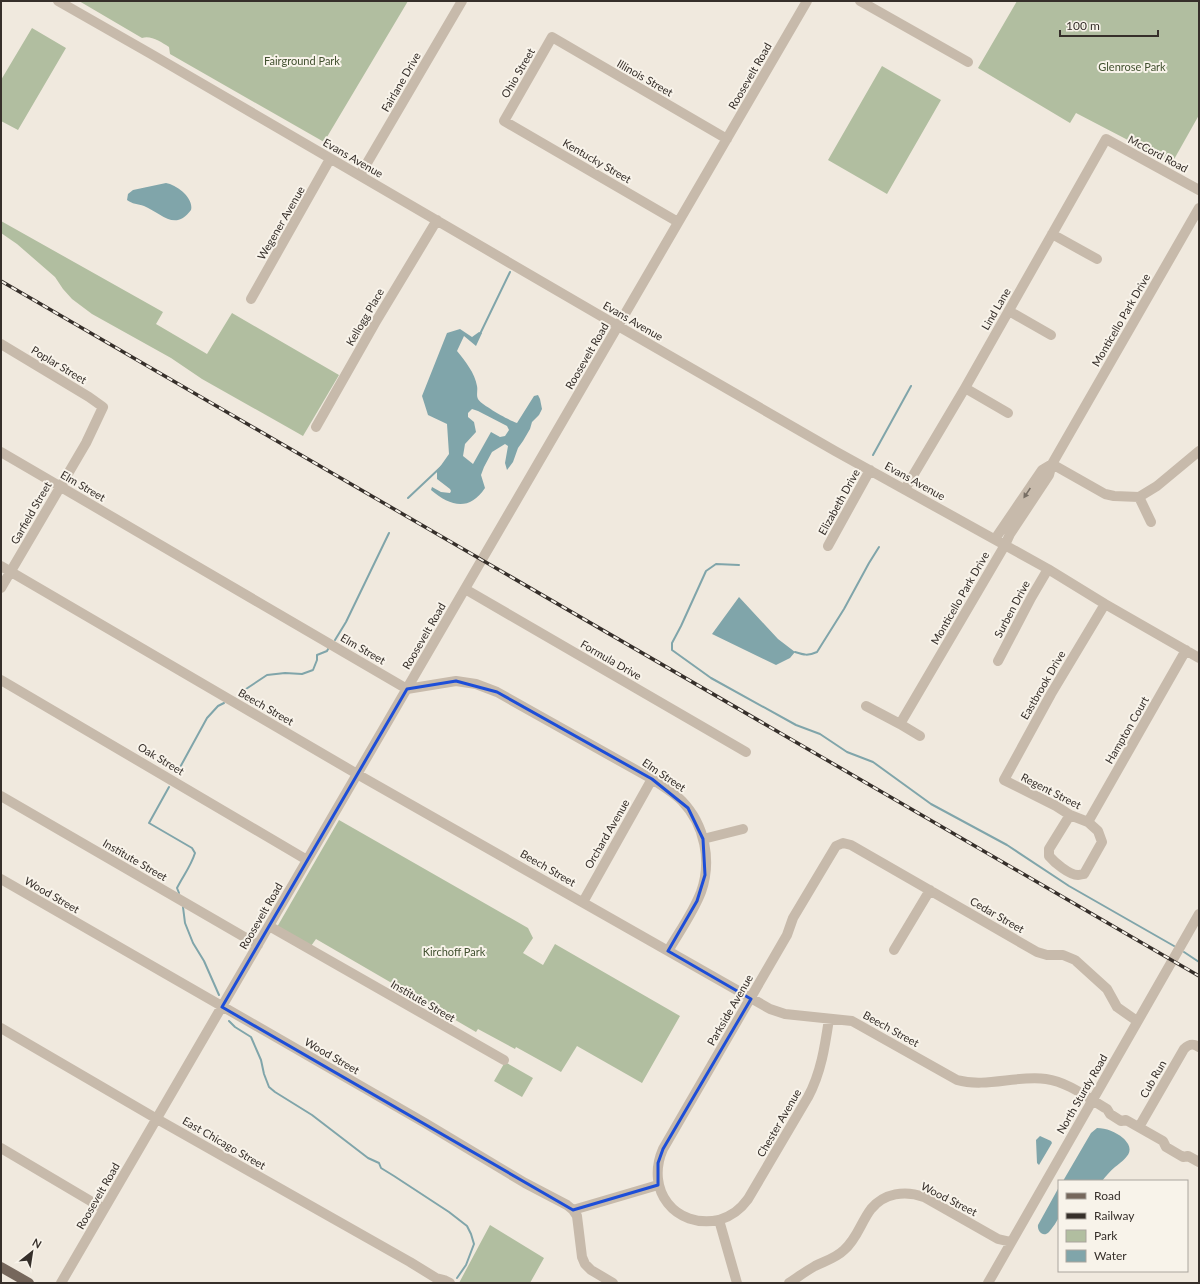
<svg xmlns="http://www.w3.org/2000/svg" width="1200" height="1284" viewBox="0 0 1200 1284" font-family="Lato,sans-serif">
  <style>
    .green { fill: #b1bea0 }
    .water { fill: #80a5aa; fill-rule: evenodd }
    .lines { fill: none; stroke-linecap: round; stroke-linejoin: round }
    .stream { stroke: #80a5aa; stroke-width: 2 }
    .minor { stroke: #c7baab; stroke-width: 10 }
    .major { stroke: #76675c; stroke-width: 10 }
    .rail-casing { stroke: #362f2a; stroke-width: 3.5 }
    .rail { stroke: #f8f3ea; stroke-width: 2; stroke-dasharray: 6; stroke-linecap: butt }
    .oneway { fill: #776e64 }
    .marked { fill: none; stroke: #1d4ed8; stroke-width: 3; stroke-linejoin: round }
    .labels { text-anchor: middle; stroke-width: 4; stroke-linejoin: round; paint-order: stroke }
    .park-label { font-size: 11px; fill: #425130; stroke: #f8f3ea }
    .street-label { font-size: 11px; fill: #362f2a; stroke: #f8f3ea }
  </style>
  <rect width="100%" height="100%" fill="#f0e9de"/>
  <path class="green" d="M79,1H408L324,142L170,54L169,47C161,42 151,35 142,38Z
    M1017,1H1199V115L1172,163L1076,113L1070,123L978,68Z
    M32,28L66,48L18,130L1,121V80Z
    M882,66L941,100L887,194L828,160Z
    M1,221L163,312L156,324L207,354L232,313L339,375L303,436L202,379L171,358L92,314L72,299L63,289L55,277L17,244L1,233Z
    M339,820L528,928L533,938L523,953L543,965L555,944L680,1016L642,1083L577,1046L561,1072L516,1047L515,1049L478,1029L476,1032L316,939L311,946L277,927Z
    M505,1062L533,1078L522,1097L494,1081Z
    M490,1225L544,1258L530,1283H459Z"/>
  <path class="water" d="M166,183C177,185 194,198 191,210C175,232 161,213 144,206C138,204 132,204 127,200L128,194L133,190Z
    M460,329L472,337L479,332L482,333L476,346L464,336L457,351C465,361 475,373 477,386C478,390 476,395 478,399C480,404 510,421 517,423L534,396L538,395L540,399L542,409L539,415L532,422L530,429L523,441L518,448L513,462L507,470L505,463L508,446L505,444L492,452L484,467L481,475L485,488C469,512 450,506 431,490L432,487L441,492L450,493L451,491L450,489L437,479V471L449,454L447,424L428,415L422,396L447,333ZM472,409L478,411L507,426L509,430L505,436L500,437L491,432L473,464L463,456L465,444L476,432L474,422L468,417V413Z
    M739,597L778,639L795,652L790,658L776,665L712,634Z
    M1097,1128C1106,1128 1116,1132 1123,1138C1137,1151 1126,1158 1115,1167C1110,1171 1106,1176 1102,1181H1063L1091,1133Z
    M1040,1136L1051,1141L1052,1143L1039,1165L1037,1163L1036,1140Z
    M1059,1187C1059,1196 1061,1207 1059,1216C1059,1219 1051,1230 1049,1232C1043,1238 1037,1231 1038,1225Z"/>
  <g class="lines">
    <path class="stream" d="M480,334L510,272
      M873,455L911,386
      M408,498L442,466
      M739,565L716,564L706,571L681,626L672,643V650L711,678L796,725L820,734L847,752L873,762L931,804L1007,845L1069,886L1174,946
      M335,640L346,622L389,533
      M795,652C804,655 808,656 817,652L844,609L869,563L879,547
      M243,691L267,675L285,673L302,674L313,670L317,660V655L327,651L328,649
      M178,771L207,718L218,706L224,703
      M169,787L149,823L192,848L195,853C191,866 183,876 177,888L179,893
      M183,907L185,923L193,943L204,961L219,995
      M1184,952L1199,962
      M229,1021L235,1027L251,1037L261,1060L264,1074L269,1087L275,1092L312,1115L368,1158L379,1163L381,1168L394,1176L449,1212L467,1226L471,1234L474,1244L466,1265L457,1278"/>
    <path class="minor" d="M58,1L151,54L618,326L835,451L1048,569L1105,604L1199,658
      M860,1L968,62
      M360,175L462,1
      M678,222L504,121L552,37L727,139
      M1052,234L1097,259
      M251,299L330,159
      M1009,311L1051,335
      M1,344L89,397L103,407L86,443L1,588
      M965,388L1008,413
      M316,427L375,323L437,220
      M1,452L407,689L456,681L476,684L497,692L652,779C662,786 673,792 682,801C705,825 712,861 701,892C693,913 679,932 668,951
      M1052,464L1105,494L1114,496L1139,497L1157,486L1199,451
      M905,489L965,388L1106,139L1199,190
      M1139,497L1151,522
      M995,539L1042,470L1052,464
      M828,546L870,470
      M1,566L364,778L770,1009L785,1014L852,1021L957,1080C986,1088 1016,1075 1046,1079C1068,1082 1088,1098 1107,1109L1110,1114L1121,1121L1126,1120L1163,1141L1166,1147L1183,1157L1188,1156L1199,1162
      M465,589L746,752
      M998,661L1031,598L1048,569
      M1,680L307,860
      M866,706L900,724
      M920,736L900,724L1005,545L1010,534L1049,475L1052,464L1199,208
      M1,796L258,945
      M1070,815L1049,849V856C1054,862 1069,875 1078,875C1080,875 1082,874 1084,874L1102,842L1098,831L1088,822L1070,815L1056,806L1004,780L1051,694L1105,604
      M1088,822L1186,650
      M703,839L743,829
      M1,879L425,1123L525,1183L567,1205L573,1210L577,1216L582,1257L585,1264L591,1270L613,1283
      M583,902L652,779
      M269,926L504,1060
      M894,950L930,890
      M1,1028L157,1119L410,1262L436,1278L444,1280L450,1283
      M1139,1127L1184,1049C1189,1044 1193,1043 1199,1047
      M1,1148L104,1209
      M573,1210L658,1185
      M719,1220C732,1216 740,1210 748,1199L808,1097C821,1073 825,1046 829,1019
      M61,1283L807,1
      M737,1283L719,1220C675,1229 645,1190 663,1149L787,935L793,918L836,846L843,843L851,845L1037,952L1047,955H1063L1075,960L1107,989L1117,1007L1137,1021
      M789,1283C798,1277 806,1271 815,1266C825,1261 836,1258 844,1250C857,1239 861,1222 871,1209C884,1193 905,1190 924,1197L998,1239L1011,1242
      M988,1283L1199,914"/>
    <path class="major" d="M1,1267L29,1283"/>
    <g class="rail-casing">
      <path id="rail" d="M1,281L1199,976"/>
    </g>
    <use href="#rail" class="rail"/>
  </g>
  <defs><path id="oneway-solid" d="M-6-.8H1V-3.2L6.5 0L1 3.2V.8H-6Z"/></defs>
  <use class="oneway" href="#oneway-solid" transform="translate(1027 493) rotate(124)"/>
  <path class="marked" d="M456,681L497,692L652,779L688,808L703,839L705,875L697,901L668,951L751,999L663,1149L658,1163V1185L573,1210L222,1007L407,689Z"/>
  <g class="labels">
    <g class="park-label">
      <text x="302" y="65">Fairground Park</text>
      <text x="1132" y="71">Glenrose Park</text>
      <text x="454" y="956">Kirchoff Park</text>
    </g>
    <g class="street-label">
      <text transform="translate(518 73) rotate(-60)" y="4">Ohio Street</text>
      <text transform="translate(750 76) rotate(-60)" y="4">Roosevelt Road</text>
      <text transform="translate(645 78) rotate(30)" y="4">Illinois Street</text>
      <text transform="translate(401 82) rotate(-60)" y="4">Fairlane Drive</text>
      <text transform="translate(1158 154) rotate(28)" y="4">McCord Road</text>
      <text transform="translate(353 158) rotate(30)" y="4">Evans Avenue</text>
      <text transform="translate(597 161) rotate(30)" y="4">Kentucky Street</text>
      <text transform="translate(281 223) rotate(-60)" y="4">Wegener Avenue</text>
      <text transform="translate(996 309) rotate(-60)" y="4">Lind Lane</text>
      <text transform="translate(365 317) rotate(-60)" y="4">Kellogg Place</text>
      <text transform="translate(1121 320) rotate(-60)" y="4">Monticello Park Drive</text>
      <text transform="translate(633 321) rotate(30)" y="4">Evans Avenue</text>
      <text transform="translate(587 356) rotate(-60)" y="4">Roosevelt Road</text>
      <text transform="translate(59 365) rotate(31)" y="4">Poplar Street</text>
      <text transform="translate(915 481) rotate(29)" y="4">Evans Avenue</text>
      <text transform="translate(83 486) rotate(30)" y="4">Elm Street</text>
      <text transform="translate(839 502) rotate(-61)" y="4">Elizabeth Drive</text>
      <text transform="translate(31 513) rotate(-60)" y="4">Garfield Street</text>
      <text transform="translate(960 598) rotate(-60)" y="4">Monticello Park Drive</text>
      <text transform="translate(1012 609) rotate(-62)" y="4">Surben Drive</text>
      <text transform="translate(424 636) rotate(-60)" y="4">Roosevelt Road</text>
      <text transform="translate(363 649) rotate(30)" y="4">Elm Street</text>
      <text transform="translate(611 660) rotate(30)" y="4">Formula Drive</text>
      <text transform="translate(1043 685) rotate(-60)" y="4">Eastbrook Drive</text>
      <text transform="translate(266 707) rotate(30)" y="4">Beech Street</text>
      <text transform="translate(1127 730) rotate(-60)" y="4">Hampton Court</text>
      <text transform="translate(161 759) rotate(31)" y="4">Oak Street</text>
      <text transform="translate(664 775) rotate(34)" y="4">Elm Street</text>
      <text transform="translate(1051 791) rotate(27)" y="4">Regent Street</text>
      <text transform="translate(607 834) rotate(-60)" y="4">Orchard Avenue</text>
      <text transform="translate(135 860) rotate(30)" y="4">Institute Street</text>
      <text transform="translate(548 868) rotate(30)" y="4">Beech Street</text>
      <text transform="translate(52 895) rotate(30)" y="4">Wood Street</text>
      <text transform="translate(997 915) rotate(30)" y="4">Cedar Street</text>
      <text transform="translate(261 916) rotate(-60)" y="4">Roosevelt Road</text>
      <text transform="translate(423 1001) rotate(30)" y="4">Institute Street</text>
      <text transform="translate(730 1010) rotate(-60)" y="4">Parkside Avenue</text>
      <text transform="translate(891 1029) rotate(29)" y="4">Beech Street</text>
      <text transform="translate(332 1056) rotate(30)" y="4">Wood Street</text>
      <text transform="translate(1153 1079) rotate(-60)" y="4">Cub Run</text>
      <text transform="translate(1082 1094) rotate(-60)" y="4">North Sturdy Road</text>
      <text transform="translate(779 1123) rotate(-60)" y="4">Chester Avenue</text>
      <text transform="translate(224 1143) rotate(30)" y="4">East Chicago Street</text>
      <text transform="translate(98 1196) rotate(-60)" y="4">Roosevelt Road</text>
      <text transform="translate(949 1199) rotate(27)" y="4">Wood Street</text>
    </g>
  </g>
  <rect width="1200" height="1284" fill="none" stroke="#362f2a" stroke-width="4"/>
  <rect x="1058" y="1180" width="130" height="92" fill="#f8f3ea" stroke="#aaa59d"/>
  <rect x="1066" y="1193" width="20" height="6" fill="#76675c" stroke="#aaa59d"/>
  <text x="1094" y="1200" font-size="12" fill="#362f2a">Road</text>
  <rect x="1066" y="1213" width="20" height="6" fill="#362f2a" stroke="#aaa59d"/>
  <text x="1094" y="1220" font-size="12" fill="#362f2a">Railway</text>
  <rect x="1066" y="1230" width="20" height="12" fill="#b1bea0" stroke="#aaa59d"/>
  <text x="1094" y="1240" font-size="12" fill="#362f2a">Park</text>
  <rect x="1066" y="1250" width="20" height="12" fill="#80a5aa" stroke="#aaa59d"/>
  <text x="1094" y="1260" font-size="12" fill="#362f2a">Water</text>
  <g transform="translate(32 1252) rotate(30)" stroke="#f8f3ea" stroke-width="3" paint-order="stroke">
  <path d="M0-3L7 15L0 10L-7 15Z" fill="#362f2a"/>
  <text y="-6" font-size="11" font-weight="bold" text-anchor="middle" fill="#362f2a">N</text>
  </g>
  <path d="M1060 30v6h98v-6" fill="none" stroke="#362f2a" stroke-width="2"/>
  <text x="1066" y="30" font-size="12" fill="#362f2a" stroke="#f8f3ea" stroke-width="3" paint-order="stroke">100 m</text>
</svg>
